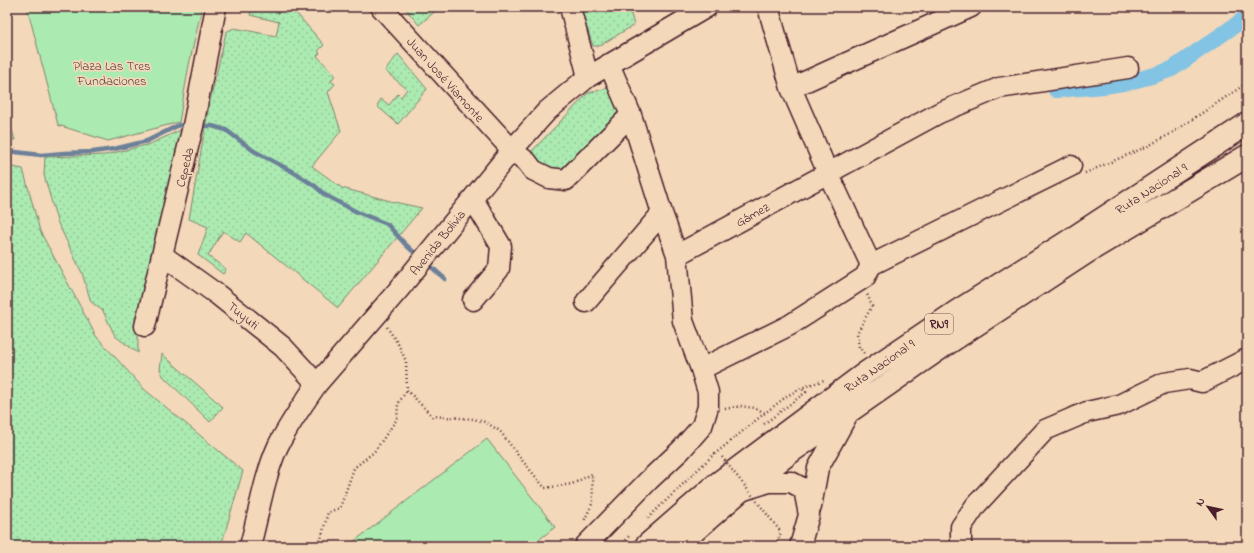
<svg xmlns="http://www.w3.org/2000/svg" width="1254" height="553" viewBox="0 0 1254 553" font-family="'Indie Flower',sans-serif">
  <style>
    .grass { fill: url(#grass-dots); stroke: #7a846e }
    .park { fill: #abeab1; stroke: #7a846e }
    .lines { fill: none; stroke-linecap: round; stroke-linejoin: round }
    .stream { stroke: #6c8199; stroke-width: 4.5 }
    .canal { stroke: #83c3e3; stroke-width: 16 }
    .minor-casing { stroke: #4a1f2b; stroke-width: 23 }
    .highway-casing { stroke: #4a1f2b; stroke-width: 25 }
    .path { stroke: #4a1f2b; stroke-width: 2.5; stroke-dasharray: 1 3; stroke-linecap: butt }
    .minor { stroke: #f3d8ba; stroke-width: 20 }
    .highway { stroke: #f3d8ba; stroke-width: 22 }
    .path-bridge { stroke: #4a1f2b; stroke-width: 2.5; stroke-dasharray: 1 3; stroke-linecap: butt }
    .labels { text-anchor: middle; stroke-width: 3.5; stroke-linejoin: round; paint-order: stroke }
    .shield { fill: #f3d8ba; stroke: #7d5656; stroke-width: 1 }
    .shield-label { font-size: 12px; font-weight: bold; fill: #4a1f2b }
    .park-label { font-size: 13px; fill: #593d3f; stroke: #f3d8ba }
    .street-label { font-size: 13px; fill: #4a1f2b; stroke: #f3d8ba }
  </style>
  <defs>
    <pattern id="grass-dots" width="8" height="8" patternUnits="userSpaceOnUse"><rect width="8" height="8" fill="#abeab1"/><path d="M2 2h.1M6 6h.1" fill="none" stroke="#95c898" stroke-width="1.8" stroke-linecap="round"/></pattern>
  </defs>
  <rect width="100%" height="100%" fill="#f3d8ba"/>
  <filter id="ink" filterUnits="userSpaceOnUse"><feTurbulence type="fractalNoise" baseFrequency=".025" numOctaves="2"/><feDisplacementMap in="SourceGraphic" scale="8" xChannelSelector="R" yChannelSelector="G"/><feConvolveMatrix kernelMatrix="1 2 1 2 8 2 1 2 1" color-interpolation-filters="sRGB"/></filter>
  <g filter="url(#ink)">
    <path class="grass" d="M252,7H291L324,45L318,51L320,53L317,56L335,75L331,81L335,84L328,92L341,131L312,166L342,188L394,202L422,208L338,308L246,233L240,242L223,231L208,256L226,269L223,274L198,255L208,227L189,219L209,106L226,32L234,28L276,36L279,22L250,15Z
      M404,7H440L419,25Z
      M580,7H629L634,25L599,46H593Z
      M398,54L427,89L398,124L377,106L381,99L389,105L398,94L401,97L407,89L385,71Z
      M612,87L622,117L565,173L541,169L529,154L588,93Z
      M7,113L15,140L7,139Z
      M185,128L138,320V353L115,336L103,311L91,302L82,273L57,221L44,175L45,157L105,155L150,144Z
      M7,166L23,169L40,231L96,336L144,389L243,471L221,546H7Z
      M162,354L223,407L210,422L163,376L160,369Z"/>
    <path class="park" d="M27,7H202L189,65L179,122L108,141L58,125Z
      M487,439L555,527L531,546H348Z"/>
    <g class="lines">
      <path class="stream" d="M198,126H212L226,130L254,151L295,173L315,186L325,195L357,212L387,224L405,244L419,257
        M7,151L41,155L64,153L93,152L114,149L147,141L179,125L189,126
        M427,263L445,279"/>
      <path class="canal" d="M1056,90L1104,86L1129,82L1155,75L1172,69L1247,17"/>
      <g class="minor-casing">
        <path id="minor" d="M381,7L512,150L527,162L533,170L549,178L566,180L631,115
          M570,7L588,77
          M791,88L971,7
          M162,255L218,295L283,347L317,384
          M677,255L939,113L999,88L1128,68
          M871,265L1071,166
          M473,300L499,269L501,246L473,199
          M586,302L662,213
          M145,326L193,126L216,7
          M701,369L790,325L865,277L871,265L828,173L791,88L768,7
          M744,490L769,482H791L804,489L809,515L800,546
          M811,507L818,468L849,412
          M250,546C259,513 264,477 278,446C289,424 303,404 317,384L400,288L512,150L547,111L588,77L707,7
          M585,546L649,480L681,450L702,426L708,407V392L701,369L683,321L677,255L662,213L631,115L609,64
          M961,546V527L976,505L1045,430L1087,412L1119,405L1164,383L1190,379L1202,382L1247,359"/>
      </g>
      <g class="highway-casing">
        <path id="highway" d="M646,546L717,484L867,372L956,312L1064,244L1247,124
          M677,546L740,491L792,451L942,347L1087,252L1247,156"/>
      </g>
      <path class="path" d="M1085,173L1146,147L1172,133L1247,83
        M387,327L398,344L406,361L407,390L432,416L474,419L485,422L500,431L521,459L545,488L572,484L592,474L593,502L584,521
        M864,353L859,347L857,333L872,306L867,294
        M725,409L740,406L755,408L765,413
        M764,424L806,392L801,388
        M648,518L711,457L765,413L787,396L801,388L824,380
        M313,546L321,539L328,512L340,508L354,468L374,452L397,419L398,404L407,390
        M620,546L630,535
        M776,546L781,532"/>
      <use href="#minor" class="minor"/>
      <use href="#highway" class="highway"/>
      <path class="path-bridge" d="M722,457L781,532"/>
    </g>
  </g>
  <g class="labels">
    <rect class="shield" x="925" y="314" width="28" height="20" rx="3"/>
    <g class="shield-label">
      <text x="939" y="328">RN9</text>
    </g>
    <g class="park-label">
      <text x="112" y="70">Plaza Las Tres<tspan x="112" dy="15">Fundaciones</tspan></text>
    </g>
    <g class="street-label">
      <text transform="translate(446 79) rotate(48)" y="5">Juan José Viamonte</text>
      <text transform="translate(184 167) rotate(-76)" y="5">Cepeda</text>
      <text transform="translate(1151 188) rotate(-33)" y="5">Ruta Nacional 9</text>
      <text transform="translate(752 214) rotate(-29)" y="5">Gámez</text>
      <text transform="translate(437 242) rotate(-51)" y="5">Avenida Bolivia</text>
      <text transform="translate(244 315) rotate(39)" y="5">Tuyuti</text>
      <text transform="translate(879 365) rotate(-35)" y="5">Ruta Nacional 9</text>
    </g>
  </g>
  <rect width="1254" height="553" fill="none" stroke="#f3d8ba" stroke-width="24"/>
  <rect x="12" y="12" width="1230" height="529" fill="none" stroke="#4a1f2b" stroke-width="1.5" filter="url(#ink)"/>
  <g transform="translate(1208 507) rotate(303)" stroke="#f3d8ba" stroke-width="3" paint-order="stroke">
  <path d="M0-3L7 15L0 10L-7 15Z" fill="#4a1f2b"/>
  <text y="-6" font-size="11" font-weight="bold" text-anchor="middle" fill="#4a1f2b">N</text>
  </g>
</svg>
